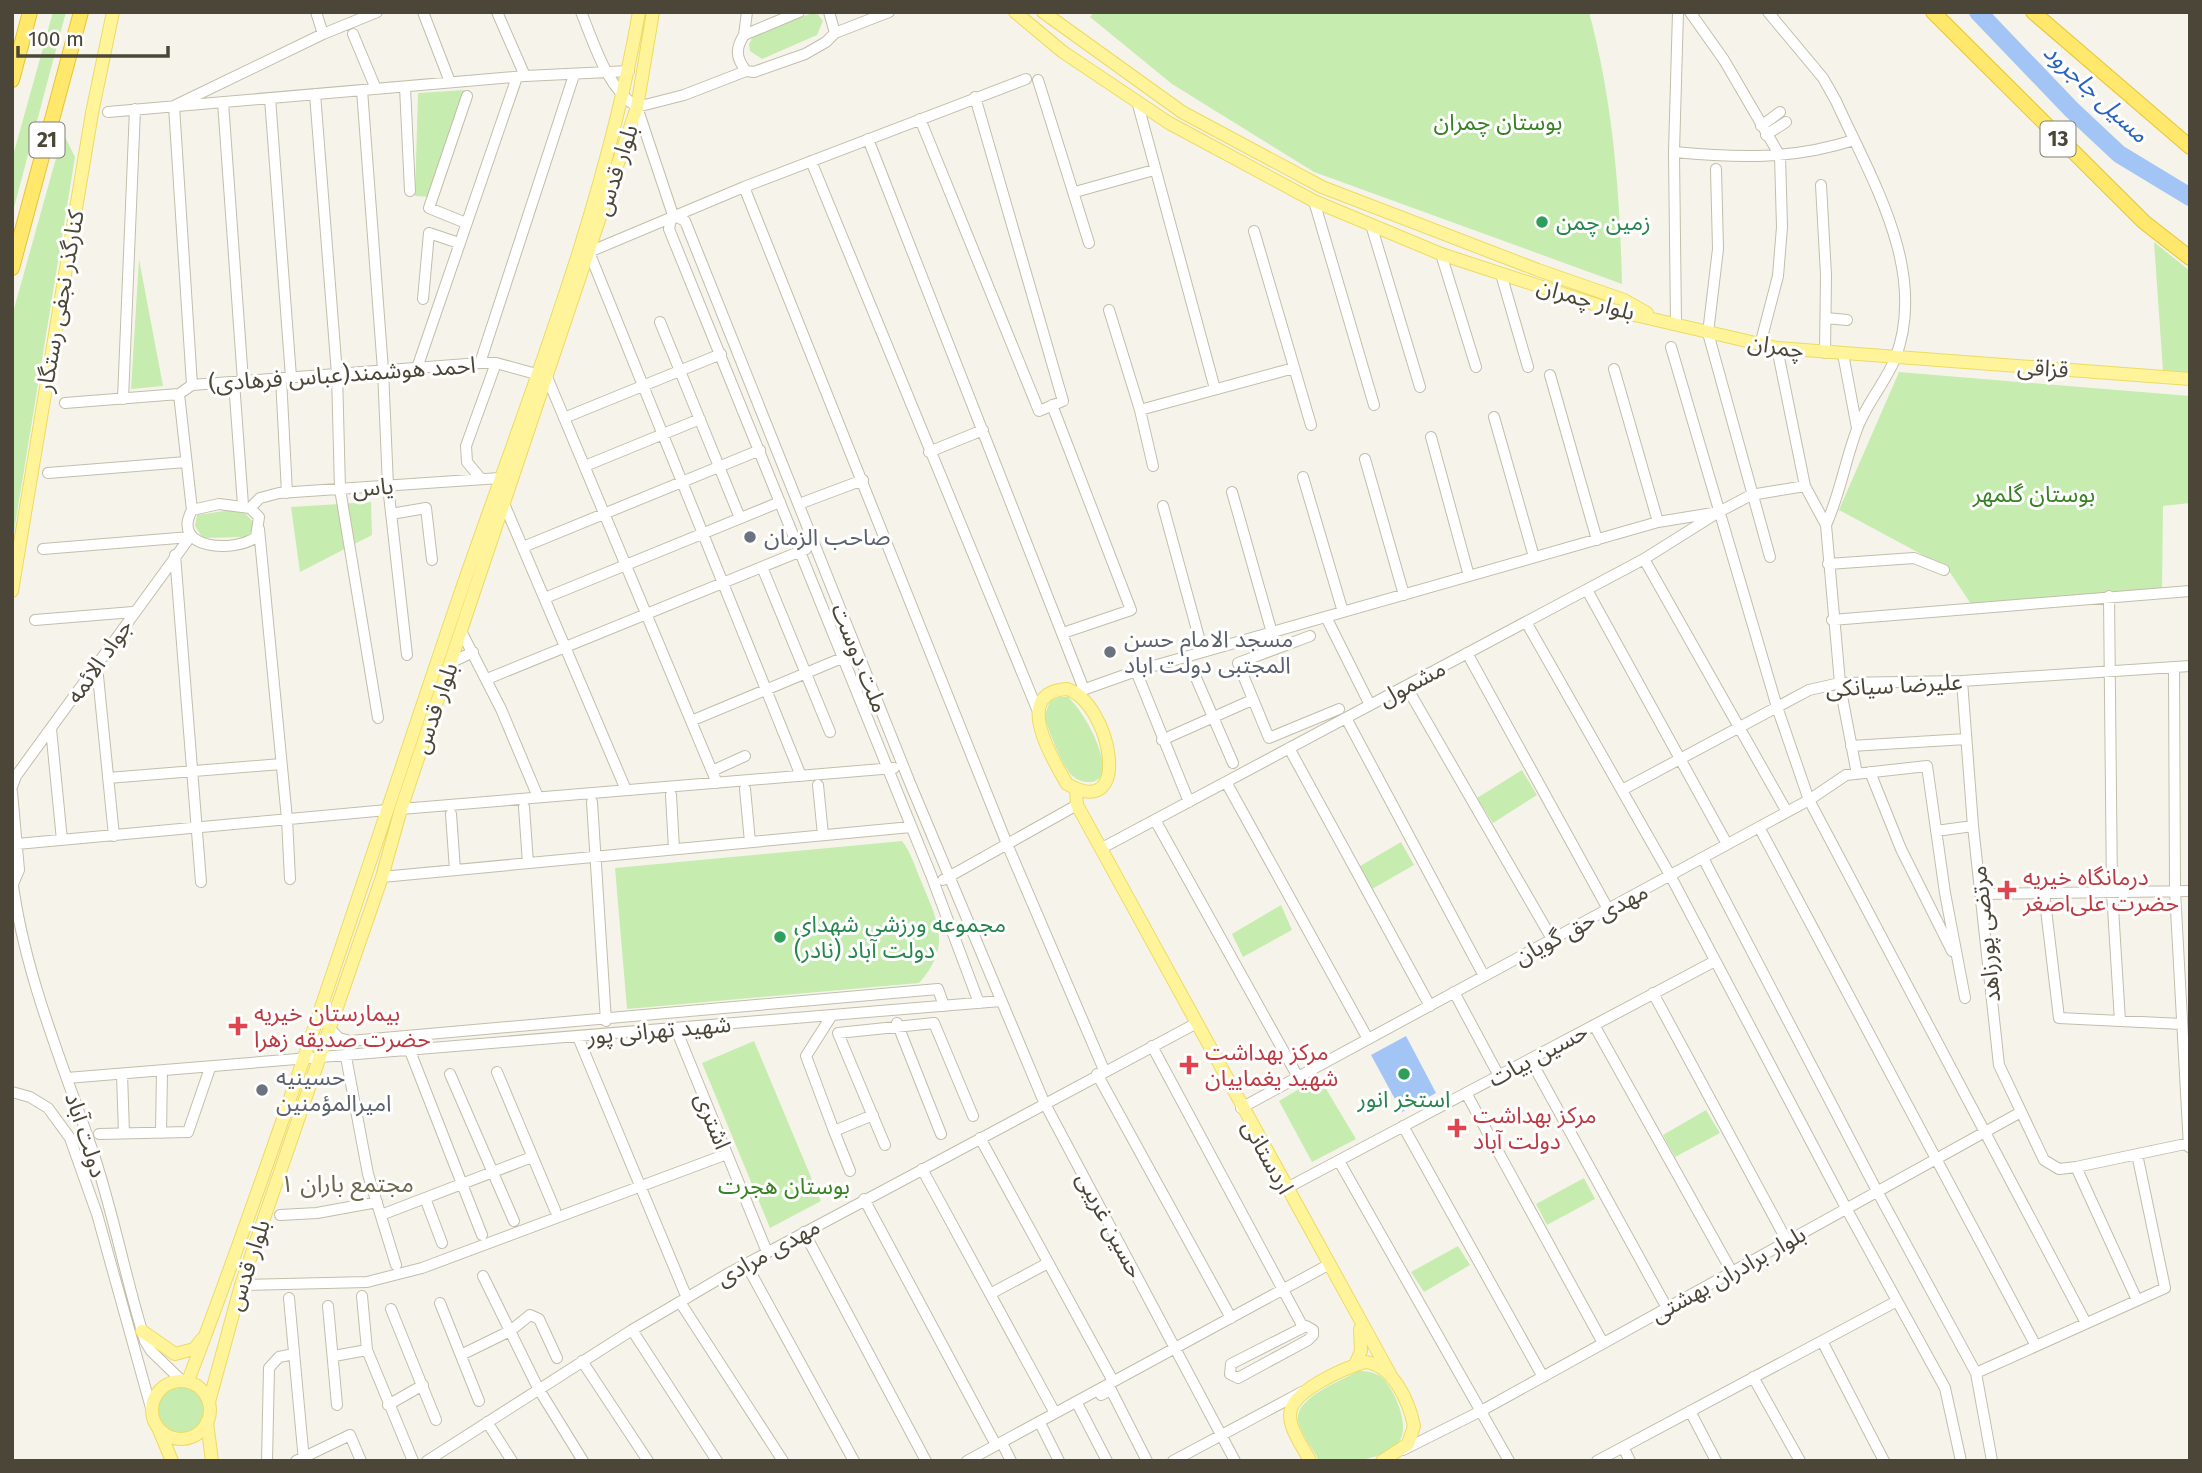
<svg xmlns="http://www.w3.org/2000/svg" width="2202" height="1473" viewBox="0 0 2202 1473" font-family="'Fira Sans','Noto Sans Arabic',sans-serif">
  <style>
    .green { fill: #c7ecb0 }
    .water { fill: #a3c5f6 }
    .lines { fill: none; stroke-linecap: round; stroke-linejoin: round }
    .river { stroke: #a3c5f6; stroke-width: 18 }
    .minor-casing { stroke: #c2beab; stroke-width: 12 }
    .major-casing { stroke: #ecdb62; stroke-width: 14 }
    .highway-casing { stroke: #e8c532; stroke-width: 16 }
    .minor { stroke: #fff; stroke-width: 10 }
    .major { stroke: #fff49a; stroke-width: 12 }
    .highway { stroke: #ffe86c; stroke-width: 14 }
    .leisure-dot { fill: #2e9e5b; stroke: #fff; stroke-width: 2.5 }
    .worship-dot { fill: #6b7280; stroke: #fff; stroke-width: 2.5 }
    .health-dot { fill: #e0444e; stroke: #fff; stroke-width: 2.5 }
    .labels { text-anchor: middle; stroke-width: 6; stroke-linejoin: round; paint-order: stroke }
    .shield { fill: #fff; stroke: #817e73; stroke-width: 2 }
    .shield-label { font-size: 21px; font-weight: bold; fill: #4b4637 }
    .park-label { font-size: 23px; fill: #388225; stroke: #fff }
    .street-label { font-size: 23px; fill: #4b4637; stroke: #fff }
    .leisure-label { font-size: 23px; fill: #27864d; stroke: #fff; text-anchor: start }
    .worship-label { font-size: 23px; fill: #5b616d; stroke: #fff; text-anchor: start }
    .health-label { font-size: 23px; fill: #be3a42; stroke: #fff; text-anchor: start }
    .water-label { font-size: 24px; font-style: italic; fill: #2864bf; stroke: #fff }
    .neighbourhood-label { font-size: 24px; fill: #6e674e; stroke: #fff }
  </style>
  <rect width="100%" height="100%" fill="#f6f4ea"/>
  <path class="green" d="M53,12H66L12,215V159Z
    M816,12L823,21L817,35L762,59L750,51L749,44L755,32Z
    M1094,12H1589C1613,101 1620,193 1622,284L1314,172L1172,84L1090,17Z
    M465,90L430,197L415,196L418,93Z
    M63,133L75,157L12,544V316Z
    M2154,242L2190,271V374L2163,371Z
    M139,259L163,386L131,389Z
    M1899,372L2190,396V503L2163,506L2162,592L1975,610L1947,568L1839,510Z
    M371,502L372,535L300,572L291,507Z
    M231,510L246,514L253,522V530L246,537L203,538L195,526L197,515Z
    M1060,697H1068C1083,711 1101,744 1103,765C1106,787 1078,786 1069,772C1058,756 1051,735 1044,717L1050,701Z
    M1522,770L1537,795L1493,823L1477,798Z
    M902,841C911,852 915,867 921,881C938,922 952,946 919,983L627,1009L615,868Z
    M1401,842L1414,865L1372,889L1360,866Z
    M1281,905L1292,930L1243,957L1232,934Z
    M754,1041L821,1201L770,1228L702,1063Z
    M1319,1077L1356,1139L1312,1162L1279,1101Z
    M1706,1110L1720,1133L1675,1157L1663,1135Z
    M1584,1178L1595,1199L1547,1225L1536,1204Z
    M1458,1246L1470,1265L1424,1292L1411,1272Z
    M1359,1371C1368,1371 1373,1372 1380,1376C1394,1387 1413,1429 1397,1444C1374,1464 1347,1461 1319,1461C1313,1449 1301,1434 1298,1421C1294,1398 1342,1380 1359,1371Z
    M155 1409a26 26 0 1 1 52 0a26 26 0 1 1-52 0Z"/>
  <path class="water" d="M1406,1036L1436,1093L1402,1112L1371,1055Z"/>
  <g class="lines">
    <path class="river" d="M1978,12L2071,109L2119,154L2190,197"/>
    <g class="minor-casing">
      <path id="minor" d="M316,12L323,34
        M423,12L450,82
        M497,12L525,76
        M581,12C595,45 606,87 637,107L674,218
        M799,12L744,35C735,49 736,58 746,71L754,72L805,54L826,42L835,33L889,12
        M829,12L835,33
        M1690,12L1724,60L1780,156L1782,227L1778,276L1760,345
        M1768,12L1823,78L1836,101C1871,179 1929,271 1895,359C1885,383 1866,404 1857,429C1845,461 1840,494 1826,525
        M353,34L376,89
        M744,35L747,12
        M1038,80L1089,243
        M405,87L410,191
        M362,90L383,370L388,486L407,655
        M315,94L337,374L340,489L378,718
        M270,98L291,377
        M1137,101L1215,389
        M223,102L243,381
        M637,107L684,95L746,71
        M108,112L525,76L629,71
        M920,119L1039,411L1063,401L975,97
        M1761,126L1780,112
        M1766,135L1786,122
        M868,139L1083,687
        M1674,152C1737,158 1792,160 1854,140
        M811,161L1037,709
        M1716,169L1718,249L1708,333L1770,557
        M1821,185L1826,275L1825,353
        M744,187L1007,844L1104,1070
        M1075,192L1154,170
        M1314,201L1374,405
        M677,217L685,221L910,783L1044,1102L1235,1461
        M671,219L669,229L931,875L979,1003
        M466,223L429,208L467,96
        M1372,228L1420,387
        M1254,231L1311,425
        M1441,254L1476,367
        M1501,274L1528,367
        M423,299L429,233L459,243
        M1109,310L1140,410L1153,466
        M1826,318L1847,320
        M660,322L740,518
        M1676,324L1674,152L1678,12
        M1671,347L1777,707L1809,800L2086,1323
        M1777,348L1805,486L1826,525L1840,683
        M1843,354L1857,428
        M480,363L574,75
        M417,368L517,77
        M1614,369L1658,522
        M1550,375L1597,540
        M281,378L287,493
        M234,382L243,505
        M192,385L174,106L323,34L377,12
        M179,394L192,510
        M123,399L135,109
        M65,403L179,394L192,385L480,363H496L547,377L717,783
        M1052,405L1131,610L1063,633
        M1140,410L1294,368
        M1494,417L1534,557
        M564,418L721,354
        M1431,437L1469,576
        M929,452L983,430
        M1365,459L1404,595
        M585,466L700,419
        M48,473L186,462
        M1303,477L1343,612
        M481,479L467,462L466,446L496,363
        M1232,492L1272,633
        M219,504L250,508L259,517L256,537C235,553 170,550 192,510Z
        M799,504L863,480
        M505,506L626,790
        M1163,506L1203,652
        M250,508L260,498L279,493L500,478
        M391,514L426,508L432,560
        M259,529L287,819L290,879
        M523,547L760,450
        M43,549L190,537
        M175,555L201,882
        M1644,559L1787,812
        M1828,564L1914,558L1944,570
        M762,567L830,732
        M1587,590L1727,844
        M2109,596L2112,892L2120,1021
        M545,598L780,502
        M1326,617L1370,705
        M35,620L133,612
        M1832,620L2190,591
        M1526,622L1670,875L1846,1208L1945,1388L1961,1461
        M461,631L501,709L538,797
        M1310,636L1238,663L1269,738L1339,709
        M1467,653L1608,909
        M450,663L473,652
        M97,666L114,836
        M2174,667L2175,891L2189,1147
        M1136,671L1189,802
        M1193,671L1233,763
        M487,679L806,549
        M1962,681L1973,826L1999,1065L2044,1160L2059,1169L2076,1167L2190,1143
        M1406,686L1552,939
        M1841,691L1857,774
        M1077,692L1136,671L1658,522L1719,512L1751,495L1805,486
        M1346,718L1484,976
        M691,721L842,658
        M51,729L62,840
        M1162,740L1252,700
        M1851,746L1966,739
        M1289,748L1430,1006
        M712,771L745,756
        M1870,772L1901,849L1952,951
        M801,776L589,252L744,187L1026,79
        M108,778L281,764
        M1226,782L1368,1039
        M818,785L823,835
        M12,787L16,776L190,537
        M745,789L750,842
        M1622,790L1809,690L1840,683L1962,681L2190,666
        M12,792L19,870L13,884
        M671,795L674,849
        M592,802L606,1021
        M524,807L528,863
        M401,809L894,768
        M451,814L455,870
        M1155,820L1298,1077
        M1759,827L2036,1346
        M1936,831L1973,826
        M17,844L387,810
        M1102,848L1644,559L1714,515
        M1703,858L1877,1191L1976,1373L1992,1461
        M382,877L911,827
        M12,878C24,974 63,1064 94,1155C114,1216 126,1280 145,1341L151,1351L181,1380
        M943,880L1077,805
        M2044,893L2059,1018L2182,1024
        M1980,894L2190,891
        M1454,992L1499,1076
        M1653,993L1787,1241
        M832,1015L806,1056L834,1131
        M897,1023L941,1134
        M1594,1025L1732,1272
        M329,1028L339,1038L350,1041L938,989L944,1006
        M676,1029L767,1252
        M578,1037L687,1298
        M1152,1046L1303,1327
        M410,1051L482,1235
        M346,1057L368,1174L396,1265
        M1530,1059L1667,1308
        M497,1072L555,1210
        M122,1074L124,1133
        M450,1074L514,1221
        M1097,1074L1231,1318
        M67,1078L1001,1001
        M12,1092L30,1097L48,1108L70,1138L97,1214L151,1408
        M1466,1093L1603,1343
        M1241,1108L1809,800L1846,775L1927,766L1945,893L1965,998
        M1403,1126L1543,1377
        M161,1133L162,1071
        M99,1134L188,1132L210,1068
        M980,1138L1113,1381
        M885,1145L838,1033L934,1023L973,1116
        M1339,1161L1509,1461
        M2076,1167L2137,1300
        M922,1169L1055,1413
        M850,1171L834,1131L873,1115
        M1285,1189L1715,961
        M425,1198L442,1243
        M864,1199L996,1445
        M280,1215L317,1213L377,1202
        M381,1215L532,1157
        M804,1232L926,1461
        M746,1264L854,1461
        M483,1276L538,1388L583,1461
        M241,1285L367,1282L422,1268L727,1154
        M990,1294L1048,1263
        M362,1296L367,1350L413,1461
        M289,1298L304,1461
        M680,1302L783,1461
        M440,1303L479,1401
        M328,1306L337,1405
        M391,1309L436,1420
        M1306,1326L1313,1330V1335L1308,1340L1238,1378L1230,1374L1231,1364Z
        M632,1330L717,1461
        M1822,1341L1884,1461
        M461,1355L510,1331L530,1315L539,1319L557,1358
        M334,1356L367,1350
        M582,1361L648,1461
        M1976,1373L2165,1288L2137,1154
        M1753,1377L1800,1461
        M1101,1395L1111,1390L1147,1461
        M388,1405L423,1385
        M1079,1407L1107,1461
        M1690,1411L1716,1461
        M487,1422L512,1461
        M1042,1427L1059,1461
        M1004,1447L1011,1461
        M1623,1447L1630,1461
        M1403,1450L1481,1411L2021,1112
        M267,1461L269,1368L279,1357L294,1354
        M296,1461L350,1435L361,1461
        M427,1461L632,1330L729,1273L1195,1024
        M967,1461L1328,1265
        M1173,1461L1302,1392
        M1597,1461L1897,1301"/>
    </g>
    <g class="major-casing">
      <path id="major" d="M1015,12L1063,52L1169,123L1314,201L1441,254L1609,309L1777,348L2190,379
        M1043,12L1182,112L1322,187L1538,270L1624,300L1647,313
        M12,591L92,113L113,12
        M1067,689C1110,702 1135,823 1067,784C1051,757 1012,692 1067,689Z
        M1076,789L1077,805L1390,1374
        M142,1331L175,1354L194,1349L202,1339
        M1355,1365L1361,1351L1360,1329
        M152 1410a29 29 0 1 1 58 0a29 29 0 1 1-58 0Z
        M188,1381C286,1124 369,861 458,600C524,408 604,213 639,12
        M209,1402L241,1285L382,877L401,809L637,107L653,12
        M207,1422L212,1461
        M159,1430L172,1461
        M1310,1461C1303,1447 1290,1430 1290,1415C1290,1391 1345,1368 1365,1362C1392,1364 1409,1401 1414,1426L1408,1444L1382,1461"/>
    </g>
    <g class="highway-casing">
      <path id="highway" d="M1933,12L2144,222L2190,258
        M2033,12L2190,147
        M12,80L30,12
        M12,268L81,12"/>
    </g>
    <use href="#minor" class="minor"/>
    <use href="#major" class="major"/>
    <use href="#highway" class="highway"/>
  </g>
  <g class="leisure-dot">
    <circle cx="1542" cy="222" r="7"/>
    <circle cx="780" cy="937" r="7"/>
    <circle cx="1404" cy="1074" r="7"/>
  </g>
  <g class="worship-dot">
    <circle cx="750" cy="537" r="7"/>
    <circle cx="1110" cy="652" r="7"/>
    <circle cx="262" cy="1090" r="7"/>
  </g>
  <g class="health-dot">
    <path d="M2003.5 879.5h7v7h7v7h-7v7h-7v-7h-7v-7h7z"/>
    <path d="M234.5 1015.5h7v7h7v7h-7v7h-7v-7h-7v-7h7z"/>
    <path d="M1185.5 1054.5h7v7h7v7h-7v7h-7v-7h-7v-7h7z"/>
    <path d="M1453.5 1117.5h7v7h7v7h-7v7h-7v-7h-7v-7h7z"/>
  </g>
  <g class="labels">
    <g class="shield">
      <rect x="2040.5" y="121.5" width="35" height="35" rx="5"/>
      <rect x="29.5" y="122.5" width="35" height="35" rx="5"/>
    </g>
    <g class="shield-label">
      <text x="2058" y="146">13</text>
      <text x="47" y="147">21</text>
    </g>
    <g class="park-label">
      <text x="1498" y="130">بوستان چمران</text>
      <text x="2034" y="502">بوستان گلمهر</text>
      <text x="784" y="1194">بوستان هجرت</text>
    </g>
    <g class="street-label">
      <text transform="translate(616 170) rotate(-72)" y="8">بلوار قدس</text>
      <text transform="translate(1586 299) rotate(16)" y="8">بلوار چمران</text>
      <text transform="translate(60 301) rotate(-80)" y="8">کنارگذر نجفی رستگار</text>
      <text transform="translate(1776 346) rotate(9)" y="8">چمران</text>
      <text transform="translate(2043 368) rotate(4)" y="8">قزاقی</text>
      <text transform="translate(342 374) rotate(-4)" y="8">احمد هوشمند(عباس فرهادی)</text>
      <text transform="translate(373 487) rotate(-4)" y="8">یاس</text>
      <text transform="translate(860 658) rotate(68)" y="8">ملت دوست</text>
      <text transform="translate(99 661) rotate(-55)" y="8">جواد الائمه</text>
      <text transform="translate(1412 683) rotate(-28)" y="8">مشمول</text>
      <text transform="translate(1894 685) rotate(-3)" y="8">علیرضا سیانکی</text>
      <text transform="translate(435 708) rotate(-71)" y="8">بلوار قدس</text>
      <text transform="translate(1581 924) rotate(-28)" y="8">مهدی حق گویان</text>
      <text transform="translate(1985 934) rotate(-96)" y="8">مرتضی پورزاهد</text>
      <text transform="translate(659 1030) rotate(-5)" y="8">شهید تهرانی پور</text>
      <text transform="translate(1538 1055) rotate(-28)" y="8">حسین بیات</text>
      <text transform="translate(713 1121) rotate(68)" y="8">اشتری</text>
      <text transform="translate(86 1135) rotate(72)" y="8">دولت آباد</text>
      <text transform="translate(1268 1157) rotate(61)" y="8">اردستانی</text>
      <text transform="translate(1110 1225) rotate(62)" y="8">حسین غریبی</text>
      <text transform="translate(768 1252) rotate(-29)" y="8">مهدی مرادی</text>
      <text transform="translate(248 1265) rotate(-72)" y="8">بلوار قدس</text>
      <text transform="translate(1728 1274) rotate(-29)" y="8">بلوار برادران بهشتی</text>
    </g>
    <g class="leisure-label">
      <text x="1556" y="230">زمین چمن</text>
      <text x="794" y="932">مجموعه ورزشی شهدای<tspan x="794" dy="26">دولت آباد (نادر)</tspan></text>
      <text x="1404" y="1107" text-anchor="middle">استخر انور</text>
    </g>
    <g class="worship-label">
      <text x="764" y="545">صاحب الزمان</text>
      <text x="1124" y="647">مسجد الامام حسن<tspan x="1124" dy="26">المجتبى دولت اباد</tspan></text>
      <text x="276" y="1085">حسینیه<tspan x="276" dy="26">امیرالمؤمنین</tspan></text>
    </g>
    <g class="health-label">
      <text x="2023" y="885">درمانگاه خیریه<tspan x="2023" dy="26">حضرت علی‌اصغر</tspan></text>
      <text x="254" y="1021">بیمارستان خیریه<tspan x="254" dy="26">حضرت صدیقه زهرا</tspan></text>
      <text x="1205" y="1060">مرکز بهداشت<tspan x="1205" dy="26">شهید یغماییان</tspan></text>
      <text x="1473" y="1123">مرکز بهداشت<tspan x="1473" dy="26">دولت آباد</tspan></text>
    </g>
    <g class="water-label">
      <text transform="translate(2096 93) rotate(43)" y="8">مسیل جاجرود</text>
    </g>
    <g class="neighbourhood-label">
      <text x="347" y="1192">مجتمع باران ١</text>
    </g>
  </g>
  <rect width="2202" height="1473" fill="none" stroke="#4b4637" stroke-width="28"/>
  <path d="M18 46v10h150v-10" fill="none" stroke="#4b4637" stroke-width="3.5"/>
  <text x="28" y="46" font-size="21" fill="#4b4637" stroke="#ffffff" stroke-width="5" paint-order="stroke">100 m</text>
</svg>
